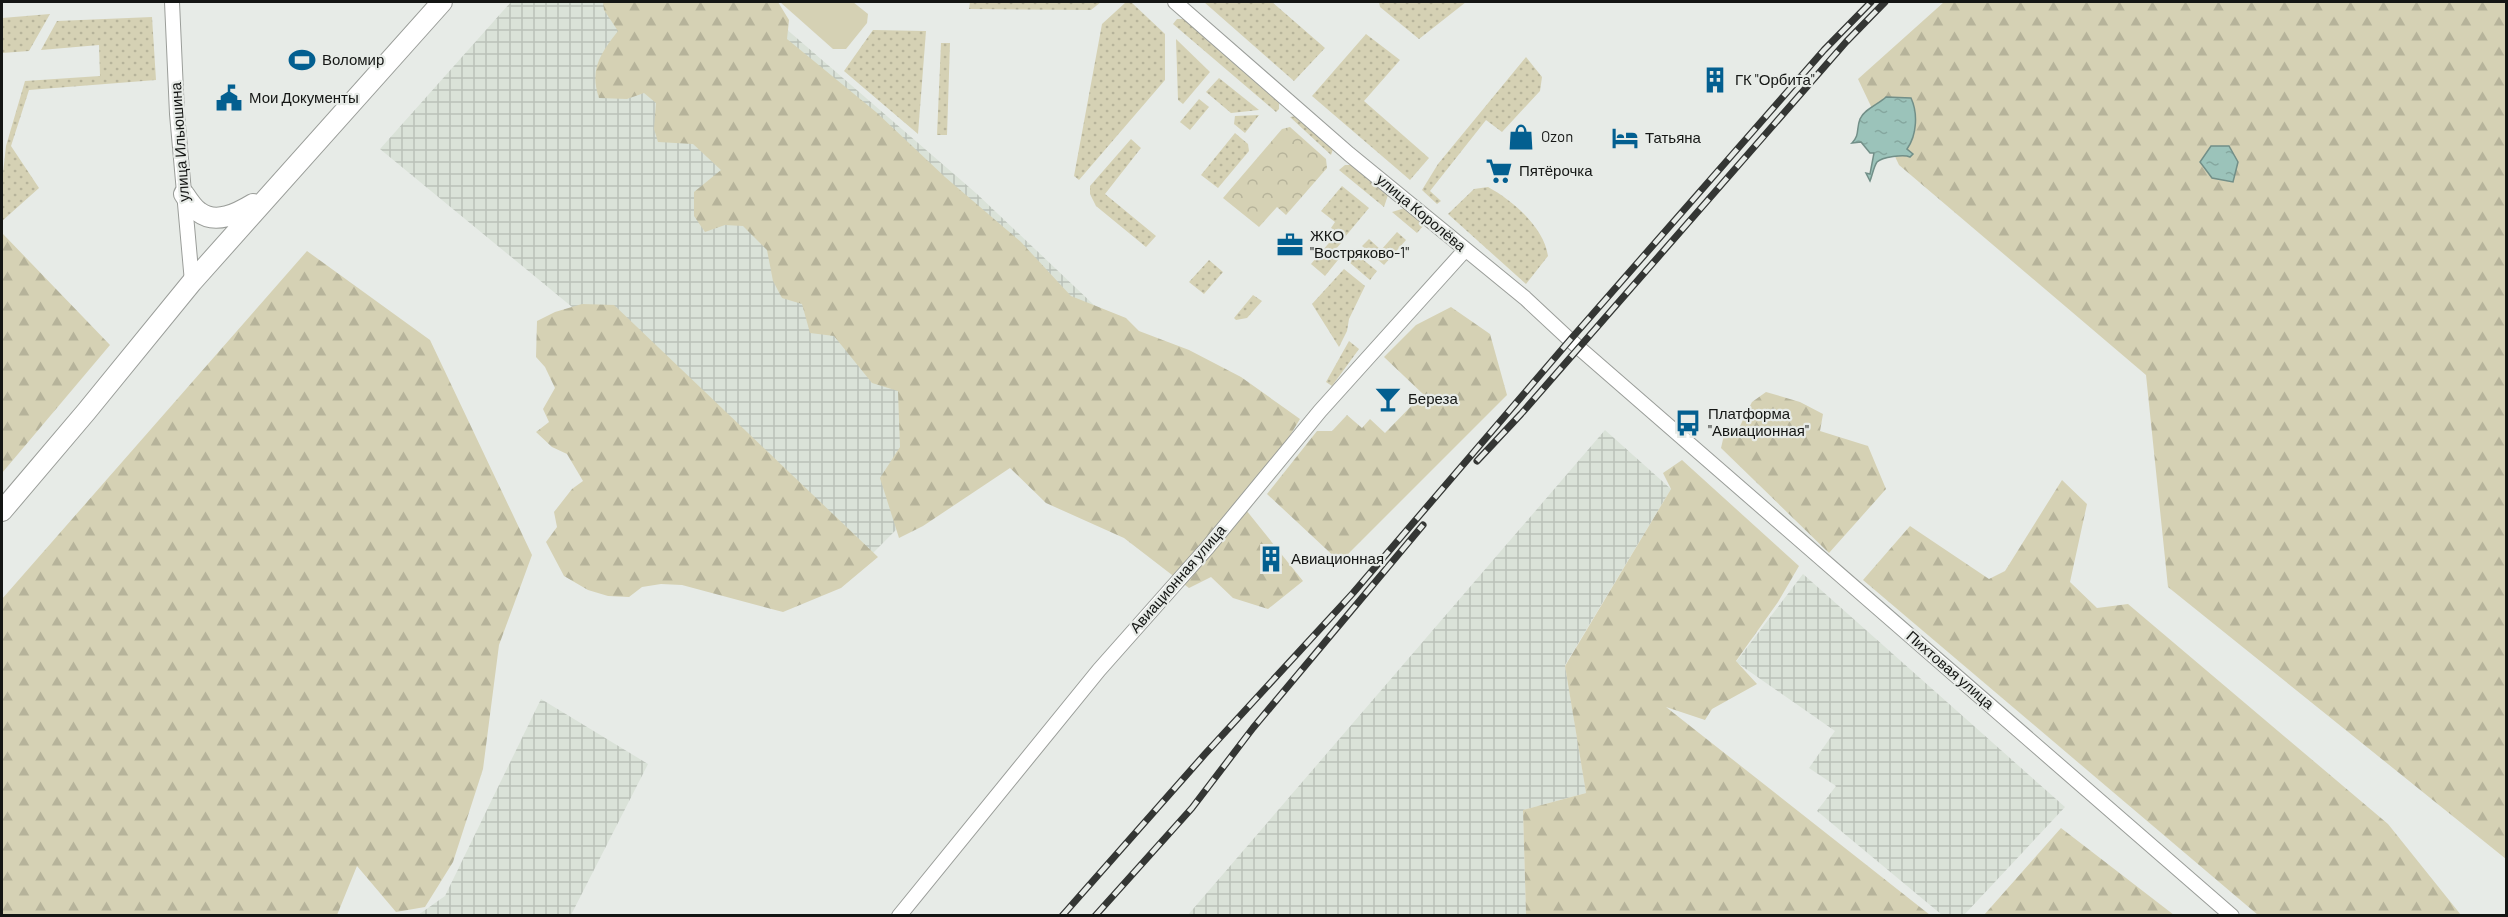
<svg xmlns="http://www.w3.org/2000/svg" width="2508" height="917" viewBox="0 0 2508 917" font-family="Barlow,sans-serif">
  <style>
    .industrial { fill: url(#industrial-grid) }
    .grass { fill: url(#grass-dots) }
    .forest { fill: url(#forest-firs) }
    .park { fill: url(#park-crowns) }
    .pitch { fill: #d5d1b4 }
    .water { fill: url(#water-ripples); stroke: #728f88; stroke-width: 1.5 }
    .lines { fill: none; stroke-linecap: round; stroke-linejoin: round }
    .street-casing { stroke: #9a9d99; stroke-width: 16 }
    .secondary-casing { stroke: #9a9d99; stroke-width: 22 }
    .street { stroke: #fff; stroke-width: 14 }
    .secondary { stroke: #fff; stroke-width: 20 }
    .rail-casing { stroke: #343634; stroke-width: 7 }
    .rail { stroke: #e7ebe7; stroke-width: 4.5; stroke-dasharray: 14; stroke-linecap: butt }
    .labels { text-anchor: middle; stroke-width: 4.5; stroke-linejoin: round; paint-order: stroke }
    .poi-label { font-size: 15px; fill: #141614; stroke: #e7ebe7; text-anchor: start }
    .street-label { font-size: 15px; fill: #141614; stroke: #e7ebe7 }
  </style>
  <defs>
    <pattern id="industrial-grid" width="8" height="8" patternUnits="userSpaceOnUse" patternTransform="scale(1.5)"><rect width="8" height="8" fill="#dae2d8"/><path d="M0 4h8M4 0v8" fill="none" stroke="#bac1b8"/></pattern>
    <pattern id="grass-dots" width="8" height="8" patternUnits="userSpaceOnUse" patternTransform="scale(1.5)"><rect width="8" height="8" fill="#d5d1b4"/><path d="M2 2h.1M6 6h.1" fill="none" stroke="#b6b39a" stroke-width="1.8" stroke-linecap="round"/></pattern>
    <pattern id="forest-firs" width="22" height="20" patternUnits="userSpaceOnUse" patternTransform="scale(1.5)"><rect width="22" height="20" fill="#d5d1b4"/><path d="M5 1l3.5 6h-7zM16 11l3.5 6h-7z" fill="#b6b39a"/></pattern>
    <pattern id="park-crowns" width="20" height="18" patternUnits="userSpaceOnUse" patternTransform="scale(1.5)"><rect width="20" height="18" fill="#d5d1b4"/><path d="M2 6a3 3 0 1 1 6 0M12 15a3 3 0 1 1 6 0" fill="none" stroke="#b6b39a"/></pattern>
    <pattern id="water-ripples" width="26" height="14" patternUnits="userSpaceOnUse" patternTransform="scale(1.5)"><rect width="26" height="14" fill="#9bc3ba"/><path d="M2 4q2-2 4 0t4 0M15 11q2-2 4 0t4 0" fill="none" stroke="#85a79f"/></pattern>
  </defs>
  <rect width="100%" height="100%" fill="#e7ebe7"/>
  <path class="industrial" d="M511,2H755L977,194L1095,306L1080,345L872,554L380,149Z
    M1605,430L1671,489L1565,665L1586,793L1523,810L1526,915L1187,916Z
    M1803,574L2065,807L1964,915H1942L1817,811L1836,786L1809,768L1835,731L1736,662Z
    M541,699L648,764L571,915H418L445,896Z"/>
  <path class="grass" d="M970,2H1101L1091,10L969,9Z
    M1126,2H1131L1165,34V80L1079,180L1074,176L1102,24Z
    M1204,2H1272L1325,48L1294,81Z
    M1379,2H1466L1419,39L1380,7Z
    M50,14L29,51L2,53V18Z
    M152,17L156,80L29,90L11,146L39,188L2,221V182L6,146L25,81L100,76L99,45L41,50L57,21Z
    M1177,19H1184L1279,101V109L1276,112L1173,24Z
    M873,30L926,31L918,134L844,71Z
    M1366,34L1400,60L1364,101L1429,158L1410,180L1312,96Z
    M1176,39L1210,72L1183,104L1178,100Z
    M941,43H950L947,135H937Z
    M1526,57L1542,77L1540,91L1502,132L1486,120L1430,191L1441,201L1437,204L1422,190L1438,164Z
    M1219,78L1259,110L1231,113L1206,92Z
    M1199,99L1209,107L1190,130L1180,122Z
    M1259,115L1245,133L1234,124L1235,116Z
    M1297,116L1333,149L1331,155L1290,117Z
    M1235,133L1248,144L1249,151L1218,188L1201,175Z
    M1131,139L1141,148L1105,194L1156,236L1146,247L1096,206L1090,194V186Z
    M1345,165H1353L1388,195L1384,207L1339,170Z
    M1342,186L1369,208L1344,238L1331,228L1335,222L1321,211Z
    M1488,187C1512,200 1544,227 1548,256L1526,284L1448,214L1474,189Z
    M1405,208L1424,225L1417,233L1392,212Z
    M1397,232L1406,240L1384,265L1362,246L1369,239L1381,250Z
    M1334,237L1341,243L1335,250L1342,255L1325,276L1311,264Z
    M1356,254L1377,271L1370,280L1349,262Z
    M1209,260L1223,272L1204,294L1189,282Z
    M1344,269L1365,286L1349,319L1347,331L1339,347L1312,304Z
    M1253,295L1262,301L1247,318L1236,320L1234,318Z
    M1349,341L1359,349L1332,386L1326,382Z"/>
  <path class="forest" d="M603,2H778L789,20L787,39L876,112L945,177L1021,242L1071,296L1126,318L1139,331L1189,350L1241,377L1300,419L1286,442L1238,500L1303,581L1268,609L1233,598L1211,577L1189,588L1124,538L1046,503L1010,468L923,526L899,538L880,478L900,447L898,391L872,383L834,336L810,333L802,304L782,298L773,281L767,250L743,226L725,225L705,232L694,216V192L721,170L693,144L658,142L654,129L656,103L644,93L627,99L599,98C589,69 601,53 618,31L604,10Z
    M1944,2H2506V859L2168,587L2146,375L1899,165L1858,79Z
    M3,234L110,345L2,473V236Z
    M307,251L430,340L532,555L499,645L483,769L453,862L425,907L396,912L357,866L337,915H2V599Z
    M582,304L614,305L878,557L841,588L783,612L682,585L661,584L642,587L629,597L608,596L588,590L564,576L546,542L557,527L554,512L572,489L583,481L567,454L552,447L536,432L549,422L543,409L555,388L545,367L536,357L537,321L555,312Z
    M1451,307L1490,334L1507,395L1340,562L1267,494L1317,431H1332L1347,415L1362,428L1370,419L1385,433L1423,394L1384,357L1416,325Z
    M1766,392L1800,402L1823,414L1820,431L1868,446L1886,489L1829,553L1721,448L1724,435L1739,428L1752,402Z
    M1682,460L1799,566L1778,602L1736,661L1757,684L1712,709L1705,720L1666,707L1930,915H1526L1523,810L1586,793L1565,666L1671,489L1663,473Z
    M2062,480L2087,504L2070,582L2097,608L2128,604L2388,824L2461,915H2258L1863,580L1910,526L1989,579L2005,571Z
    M2061,828L2174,915H1984Z"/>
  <path class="park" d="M1290,127L1326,159L1327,168L1286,215L1277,207L1259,227L1223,198L1282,129Z"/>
  <path class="pitch" d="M780,2H853L868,14L867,23L846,49H833Z"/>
  <path class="water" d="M1886,97L1911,98C1918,113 1917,135 1907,149L1913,154L1910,157C1904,154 1882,157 1877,162C1874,166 1872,176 1870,181L1866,173L1870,174L1874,153H1870L1861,142L1852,143C1860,135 1856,129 1860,119C1864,109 1879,104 1886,97Z
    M2211,146H2229L2238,162L2233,182L2212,178L2200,162Z"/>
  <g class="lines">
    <g class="street-casing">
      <path id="street" d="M172,2L177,114L192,282
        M1175,2L1349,154L1525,298L1570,340L2232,916
        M899,916L1099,670L1208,547L1320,411L1465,250"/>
    </g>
    <g class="secondary-casing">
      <path id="secondary" d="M184,194C188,200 193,208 199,212C216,225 238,213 253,204
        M2,511L86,412L192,282L442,2"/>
    </g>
    <use href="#street" class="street"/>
    <use href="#secondary" class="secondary"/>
    <g class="rail-casing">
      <path id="rail" d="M1477,461L1521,414L1846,42L1885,2
        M1062,916L1205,754L1353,593L1570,340L1824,50L1871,2
        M1095,916L1192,808L1253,728L1423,525"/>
    </g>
    <use href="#rail" class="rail"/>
  </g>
  <defs>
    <g id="stadium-bare" transform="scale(2.07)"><path d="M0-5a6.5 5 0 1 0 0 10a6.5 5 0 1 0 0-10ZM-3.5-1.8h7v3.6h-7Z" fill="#035f90" stroke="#e7ebe7" stroke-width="2.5" paint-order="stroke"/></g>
    <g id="building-bare" transform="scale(2.07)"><path d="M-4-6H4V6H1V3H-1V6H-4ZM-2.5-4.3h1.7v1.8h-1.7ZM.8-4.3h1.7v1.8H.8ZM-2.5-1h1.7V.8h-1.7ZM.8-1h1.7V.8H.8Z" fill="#035f90" stroke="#e7ebe7" stroke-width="2.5" paint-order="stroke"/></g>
    <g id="civic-bare" transform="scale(2.07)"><path d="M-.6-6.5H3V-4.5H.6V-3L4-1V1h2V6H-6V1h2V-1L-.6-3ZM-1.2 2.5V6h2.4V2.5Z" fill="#035f90" stroke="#e7ebe7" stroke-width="2.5" paint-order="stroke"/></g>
    <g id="shop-bare" transform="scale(2.07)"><path d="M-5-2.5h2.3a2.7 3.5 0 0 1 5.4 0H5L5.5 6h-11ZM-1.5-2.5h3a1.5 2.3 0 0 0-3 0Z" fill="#035f90" stroke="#e7ebe7" stroke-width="2.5" paint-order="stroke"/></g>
    <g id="hotel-bare" transform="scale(2.07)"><path d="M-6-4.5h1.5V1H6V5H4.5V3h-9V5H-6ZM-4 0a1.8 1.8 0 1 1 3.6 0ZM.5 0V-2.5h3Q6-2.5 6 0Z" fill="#035f90" stroke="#e7ebe7" stroke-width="2.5" paint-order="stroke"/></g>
    <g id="supermarket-bare" transform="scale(2.07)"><path d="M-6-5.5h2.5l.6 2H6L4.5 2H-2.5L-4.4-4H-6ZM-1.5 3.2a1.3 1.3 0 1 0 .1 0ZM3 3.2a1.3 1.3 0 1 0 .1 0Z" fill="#035f90" stroke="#e7ebe7" stroke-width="2.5" paint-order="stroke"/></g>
    <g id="office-bare" transform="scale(2.07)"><path d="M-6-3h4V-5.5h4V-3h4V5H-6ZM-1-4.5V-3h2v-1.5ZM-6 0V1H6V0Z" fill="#035f90" stroke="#e7ebe7" stroke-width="2.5" paint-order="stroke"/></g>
    <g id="bar-bare" transform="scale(2.07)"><path d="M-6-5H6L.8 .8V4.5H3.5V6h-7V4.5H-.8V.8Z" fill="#035f90" stroke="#e7ebe7" stroke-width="2.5" paint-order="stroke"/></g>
    <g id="bus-bare" transform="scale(2.07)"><path d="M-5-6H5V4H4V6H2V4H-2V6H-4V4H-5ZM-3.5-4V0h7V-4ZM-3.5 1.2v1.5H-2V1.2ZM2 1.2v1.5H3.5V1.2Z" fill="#035f90" stroke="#e7ebe7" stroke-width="2.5" paint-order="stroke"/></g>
  </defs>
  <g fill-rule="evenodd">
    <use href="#stadium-bare" x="302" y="60"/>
    <use href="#building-bare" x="1715" y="80"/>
    <use href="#civic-bare" x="229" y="98"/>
    <use href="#shop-bare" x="1521" y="137"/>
    <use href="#hotel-bare" x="1625" y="138"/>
    <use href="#supermarket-bare" x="1499" y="171"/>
    <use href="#office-bare" x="1290" y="245"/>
    <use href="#bar-bare" x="1388" y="399"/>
    <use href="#bus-bare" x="1688" y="423"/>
    <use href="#building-bare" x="1271" y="559"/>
  </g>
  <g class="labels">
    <g class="poi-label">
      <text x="322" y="65">Воломир</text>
      <text x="1735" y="85">ГК "Орбита"</text>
      <text x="249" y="103">Мои Документы</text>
      <text x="1541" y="142">Ozon</text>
      <text x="1645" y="143">Татьяна</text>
      <text x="1519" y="176">Пятёрочка</text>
      <text x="1310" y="241">ЖКО<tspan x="1310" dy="17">"Востряково-1"</tspan></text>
      <text x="1408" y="404">Береза</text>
      <text x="1708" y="419">Платформа<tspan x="1708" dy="17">"Авиационная"</tspan></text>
      <text x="1291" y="564">Авиационная</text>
    </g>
    <g class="street-label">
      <text transform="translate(180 142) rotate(-94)" y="5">улица Ильюшина</text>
      <text transform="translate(1421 213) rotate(40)" y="5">улица Королёва</text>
      <text transform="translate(1178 579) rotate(-49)" y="5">Авиационная улица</text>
      <text transform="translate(1950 670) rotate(41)" y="5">Пихтовая улица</text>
    </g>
  </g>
  <rect width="2508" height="917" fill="none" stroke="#141614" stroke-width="6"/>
</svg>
